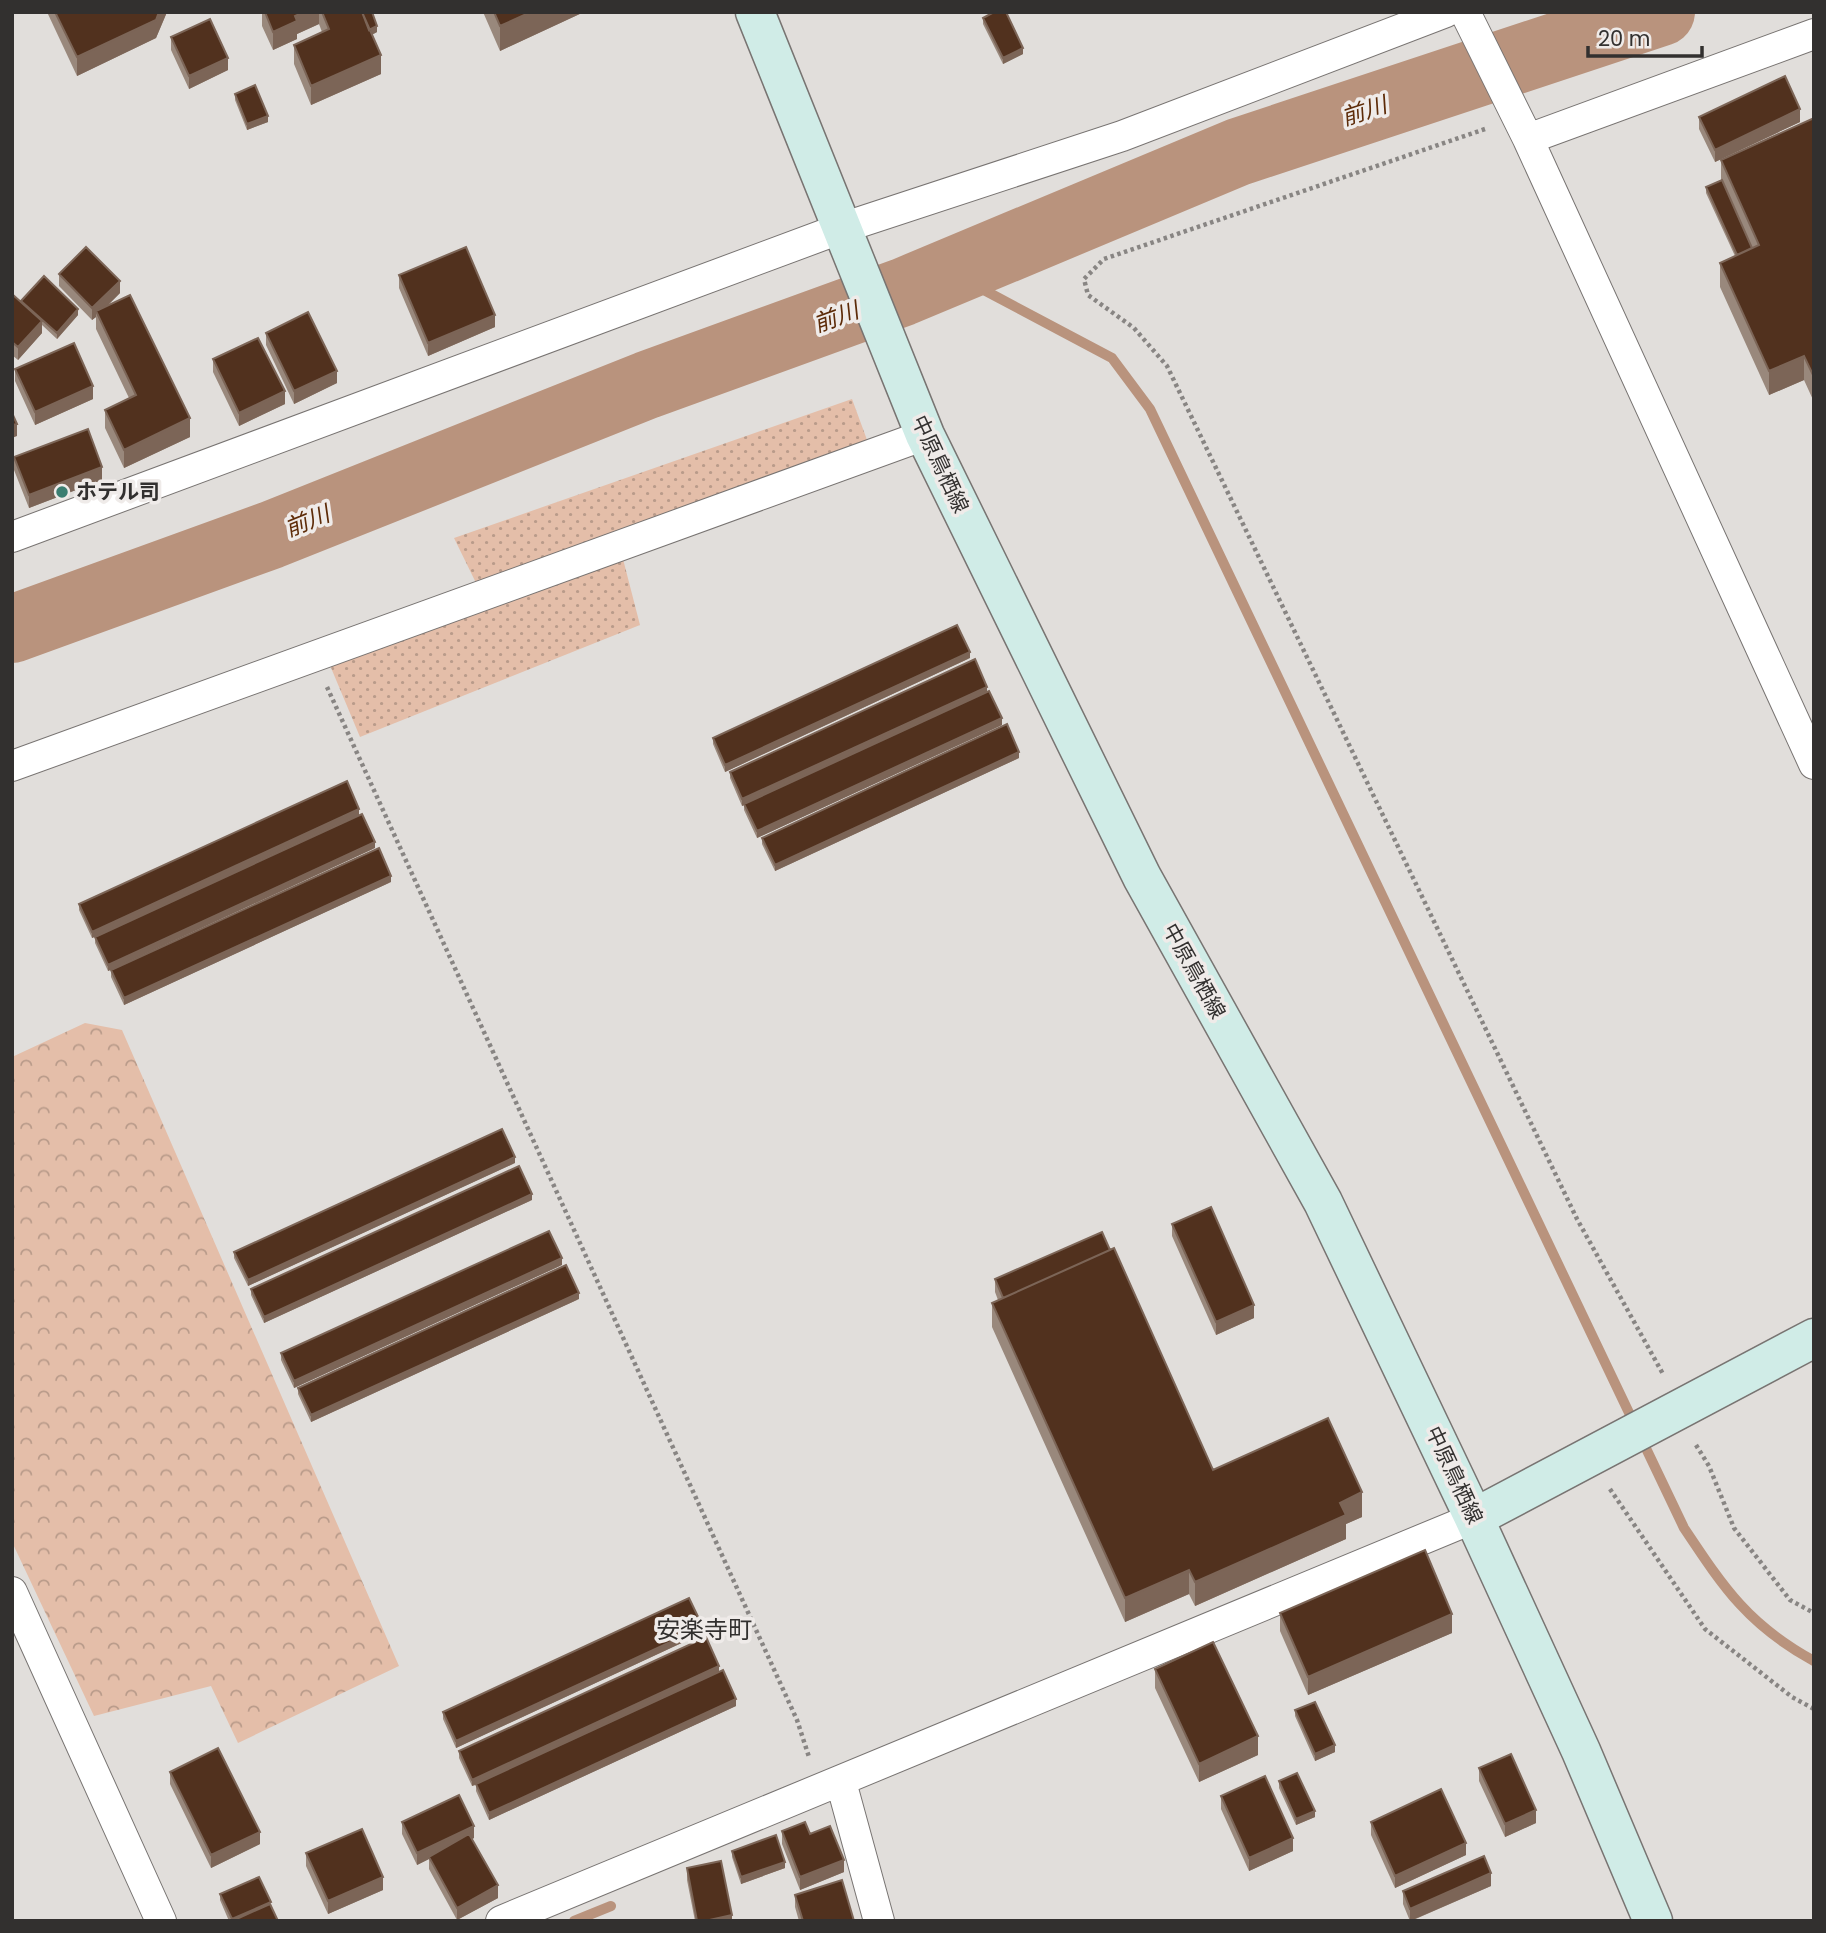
<svg xmlns="http://www.w3.org/2000/svg" width="1826" height="1933" viewBox="0 0 1826 1933" font-family="Poppins,'Noto Sans JP',sans-serif">
  <style>
    .grass { fill: url(#grass-dots) }
    .forest { fill: url(#forest-crowns) }
    .lines { fill: none; stroke-linecap: round; stroke-linejoin: round }
    .stream { stroke: #b9937d; stroke-width: 10 }
    .river { stroke: #b9937d; stroke-width: 68 }
    .street-casing { stroke: #787472; stroke-width: 32 }
    .secondary-casing { stroke: #787472; stroke-width: 41 }
    .path { stroke: #888583; stroke-width: 4.5; stroke-dasharray: 3.5 3.5; stroke-linecap: butt }
    .street { stroke: #fff; stroke-width: 30 }
    .secondary { stroke: #d0ece7; stroke-width: 38 }
    .wall { fill: #99887c }
    .shaded-wall { fill: #7c6557 }
    .building { fill: #51311e; stroke: #7c6557; stroke-width: 2 }
    .poi-dot { fill: #3b7e71; stroke: #efebe9; stroke-width: 2.5 }
    .labels { text-anchor: middle; stroke-width: 7; stroke-linejoin: round; paint-order: stroke }
    .street-label { font-size: 21px; fill: #32302f; stroke: #efebe9 }
    .poi-label { font-size: 21px; font-weight: bold; fill: #32302f; stroke: #efebe9; text-anchor: start }
    .water-label { font-size: 23px; font-style: italic; fill: #5d2b08; stroke: #efebe9 }
    .quarter-label { font-size: 24px; fill: #32302f; stroke: #efebe9 }
  </style>
  <defs>
    <pattern id="grass-dots" width="8" height="8" patternUnits="userSpaceOnUse" patternTransform="scale(1.75)"><rect width="8" height="8" fill="#e4bea9"/><path d="M2 2h.1M6 6h.1" fill="none" stroke="#b99b8a" stroke-width="1.8" stroke-linecap="round"/></pattern>
    <pattern id="forest-crowns" width="20" height="18" patternUnits="userSpaceOnUse" patternTransform="scale(1.75)"><rect width="20" height="18" fill="#e4bea9"/><path d="M2 6a3 3 0 1 1 6 0M12 15a3 3 0 1 1 6 0" fill="none" stroke="#b99b8a"/></pattern>
  </defs>
  <rect width="100%" height="100%" fill="#e1dedb"/>
  <path class="grass" d="M852,399L870,448L478,587L454,538Z
    M623,559L640,625L360,737L329,663Z"/>
  <path class="forest" d="M85,1023L122,1030L399,1666L238,1743L211,1686L94,1716L12,1542V1057Z"/>
  <g class="lines">
    <path class="stream" d="M903,292L982,289L1112,358L1150,409L1684,1528C1724,1588 1748,1625 1814,1661
      M574,1921L611,1906"/>
    <path class="river" d="M12,629L271,535L647,385L903,292L1238,152L1661,12"/>
    <g class="street-casing">
      <path id="street" d="M1465,12L1528,139L1814,764
        M1528,139L1814,34
        M12,537L842,228L1122,136L1446,12
        M12,766L925,435
        M12,1592L161,1921
        M841,1782L879,1921
        M501,1921L1474,1518"/>
    </g>
    <g class="secondary-casing">
      <path id="secondary" d="M755,12L925,435L1142,877L1323,1202L1474,1518L1581,1751L1653,1921
        M1474,1518L1814,1338"/>
    </g>
    <path class="path" d="M1485,129L1104,259L1084,279L1088,295L1134,328L1167,366L1577,1219L1663,1374
      M327,687L797,1720L809,1757
      M1696,1445L1709,1466L1734,1528L1790,1600L1814,1613
      M1610,1489L1705,1629L1792,1697L1814,1709"/>
    <use href="#street" class="street"/>
    <use href="#secondary" class="secondary"/>
  </g>
  <path class="wall" d="M47,12H167L156,38L77,76Z
    M262,12H372L377,32L372,35L381,74L311,105L294,64V45L322,32L319,24L297,34V39L273,50L262,26Z
    M483,12H584L500,51Z
    M983,18L1023,54L1003,64L983,24Z
    M171,37L228,70L189,89L171,50Z
    M235,94L268,122L247,130L235,100Z
    M1699,117L1800,122L1715,162L1699,129Z
    M1814,118V402L1804,380L1769,395L1720,287V263L1735,256L1706,193V187L1721,181V160Z
    M59,274L120,293L108,305L190,437L124,468L105,428V410L129,398L96,329V317L92,320L59,286Z
    M399,275L495,327L428,356L399,288Z
    M12,294L21,303V301L78,315L57,339L42,325V333L18,360L12,355Z
    M266,333L337,383L294,404L266,345Z
    M213,359L285,404L239,426L213,372Z
    M15,369L93,399L35,425L15,381Z
    M14,457L102,480L29,508L14,470Z
    M970,658L725,772L713,744V738Z
    M987,691L1002,725L757,838L744,810V805L742,806L730,778V772Z
    M1019,758L775,871L762,844V838Z
    M359,815L92,938L79,910V904Z
    M375,848L108,971L95,943V937Z
    M391,882L124,1005L111,977V970Z
    M515,1163L248,1286L234,1258V1252Z
    M532,1200L264,1323L251,1295V1289Z
    M1172,1224L1254,1318L1216,1335L1172,1236Z
    M562,1265L294,1388L281,1360V1353Z
    M995,1279L1213,1470L1362,1517L1346,1524V1539L1195,1606L1189,1594L1125,1622L992,1327V1303L998,1300L995,1292Z
    M579,1299L311,1422L298,1394V1388Z
    M1280,1613L1452,1633L1308,1695L1280,1631Z
    M703,1633L456,1748L443,1719V1712Z
    M1155,1669L1258,1755L1199,1782L1155,1688Z
    M719,1672L736,1706L489,1820L476,1791V1785L472,1786L459,1758V1751Z
    M1295,1710L1335,1752L1315,1761L1295,1716Z
    M1479,1768L1536,1823L1505,1837L1479,1781Z
    M170,1772L260,1844L211,1868L170,1784Z
    M1279,1781L1315,1817L1296,1825L1279,1788Z
    M1221,1796L1293,1851L1249,1871L1221,1809Z
    M402,1822L474,1838L472,1839L498,1898L457,1920L429,1869V1859L417,1865L402,1834Z
    M1371,1822L1466,1855L1395,1888L1371,1835Z
    M782,1831L810,1834L844,1872L800,1890L782,1844Z
    M732,1851L785,1868L741,1884L732,1857Z
    M306,1853L383,1890L328,1914L306,1866Z
    M687,1868L732,1921H695L687,1880Z
    M1491,1886L1411,1921H1410L1403,1904V1891Z
    M220,1894L271,1905L278,1921H229L220,1900Z
    M795,1895L854,1921H799L795,1907Z"/>
  <path class="shaded-wall" d="M159,12H167L156,38L77,76V57Z
    M304,12H319V24L297,34V39L273,50V32L295,16Z
    M531,12H584L500,51V26Z
    M377,26V32L367,37V31Z
    M1023,48V54L1003,64V58Z
    M381,55V74L311,105V86Z
    M228,58V70L189,89V76Z
    M1800,109V122L1715,162V150Z
    M268,116V122L247,130V124Z
    M120,281V293L98,315L96,311V317L92,320V308Z
    M78,309V315L57,339V333Z
    M495,315V327L428,356V343Z
    M42,321V333L18,360V347Z
    M1804,356V380L1769,395V371Z
    M337,371V383L294,404V391Z
    M93,386V399L35,425V412Z
    M285,391V404L239,426V413Z
    M190,418V437L124,468V450Z
    M17,424V436L12,438V425Z
    M102,467V480L29,508V495Z
    M970,652V658L725,772V765Z
    M987,687V693L742,806V799Z
    M1002,718V725L757,838V831Z
    M1019,752V758L775,871V865Z
    M359,809V815L92,938V932Z
    M375,842V848L108,971V965Z
    M391,876V882L124,1005V998Z
    M515,1157V1163L248,1286V1280Z
    M532,1194V1200L264,1323V1317Z
    M562,1258V1265L294,1388V1381Z
    M579,1293V1299L311,1422V1415Z
    M1254,1305V1318L1216,1335V1322Z
    M1362,1492V1517L1346,1524V1539L1195,1606V1582L1340,1503Z
    M1189,1570V1594L1125,1622V1598Z
    M1452,1614V1633L1308,1695V1677Z
    M703,1627V1633L456,1748V1741Z
    M719,1666V1672L472,1786V1780Z
    M736,1699V1706L489,1820V1813Z
    M1258,1736V1755L1199,1782V1764Z
    M1335,1745V1752L1315,1761V1754Z
    M1536,1810V1823L1505,1837V1824Z
    M1315,1811V1817L1296,1825V1819Z
    M474,1826V1838L430,1859L429,1857V1859L417,1865V1853Z
    M260,1832V1844L211,1868V1855Z
    M1293,1838V1851L1249,1871V1858Z
    M1466,1843V1855L1395,1888V1876Z
    M844,1860V1872L800,1890V1877Z
    M785,1862V1868L741,1884V1877Z
    M1491,1873V1886L1410,1921V1909Z
    M383,1877V1890L328,1914V1901Z
    M498,1885V1898L457,1920V1908Z
    M732,1915V1921H705Z"/>
  <path class="building" d="M55,12H159L156,20L77,57Z
    M265,12H304L295,16L297,21L273,32Z
    M322,12H362L381,55L311,86L294,45L329,29Z
    M362,12H372L377,26L369,30Z
    M494,12H531L500,26Z
    M994,12H1006L1023,48L1003,58L983,18Z
    M210,19L228,58L189,76L171,37Z
    M1785,76L1800,109L1715,150L1699,117Z
    M255,85L268,116L247,124L235,94Z
    M1814,118V377L1804,356L1769,371L1720,263L1759,245L1721,160Z
    M1722,180L1752,248L1737,255L1706,187Z
    M86,247L120,281L92,308L59,274Z
    M466,247L495,315L428,343L399,275Z
    M44,276L78,309L57,333L21,301Z
    M12,294L42,321L18,347L12,342Z
    M130,295L190,418L124,450L105,410L136,395L96,311Z
    M308,312L337,371L294,391L266,333Z
    M258,338L285,391L239,413L213,359Z
    M74,343L93,386L35,412L15,369Z
    M12,413L17,424L12,425Z
    M88,429L102,467L29,495L14,457Z
    M957,625L970,652L725,765L713,738Z
    M975,659L987,687L742,799L730,772Z
    M989,691L1002,718L757,831L744,804Z
    M1007,724L1019,752L775,865L762,838Z
    M347,781L359,809L92,932L79,904Z
    M362,814L375,842L108,965L95,937Z
    M379,848L391,876L124,998L111,970Z
    M502,1129L515,1157L248,1280L234,1252Z
    M519,1166L532,1194L264,1317L251,1289Z
    M1211,1207L1254,1305L1216,1322L1172,1224Z
    M549,1231L562,1258L294,1381L281,1353Z
    M1102,1232L1110,1250L1003,1298L995,1279Z
    M1114,1248L1213,1470L1328,1418L1362,1492L1340,1503L1346,1515L1195,1582L1189,1570L1125,1598L992,1303Z
    M566,1265L579,1293L311,1415L298,1388Z
    M1425,1550L1452,1614L1308,1677L1280,1613Z
    M689,1598L703,1627L456,1741L443,1712Z
    M706,1637L719,1666L472,1780L459,1751Z
    M1213,1642L1258,1736L1199,1764L1155,1669Z
    M723,1670L736,1699L489,1813L476,1784Z
    M1315,1702L1335,1745L1315,1754L1295,1710Z
    M218,1748L260,1832L211,1855L170,1772Z
    M1511,1754L1536,1810L1505,1824L1479,1768Z
    M1297,1773L1315,1811L1296,1819L1279,1781Z
    M1265,1776L1293,1838L1249,1858L1221,1796Z
    M1441,1789L1466,1843L1395,1876L1371,1822Z
    M459,1795L474,1826L417,1853L402,1822Z
    M805,1822L810,1834L830,1826L844,1860L800,1877L782,1831Z
    M362,1829L383,1877L328,1901L306,1853Z
    M469,1834L498,1885L457,1908L429,1857Z
    M776,1835L785,1862L741,1877L732,1851Z
    M1484,1856L1491,1873L1410,1909L1403,1891Z
    M721,1861L732,1915L705,1921H697L687,1868Z
    M259,1877L271,1902L232,1919L220,1894Z
    M842,1880L854,1921H803L795,1895Z
    M270,1904L278,1921H232Z"/>
  <circle class="poi-dot" cx="62" cy="492" r="7"/>
  <g class="labels">
    <g class="street-label">
      <text transform="translate(940 464) rotate(65)" y="7">中原鳥栖線</text>
      <text transform="translate(1194 971) rotate(61)" y="7">中原鳥栖線</text>
      <text transform="translate(1454 1475) rotate(65)" y="7">中原鳥栖線</text>
    </g>
    <g class="poi-label">
      <text x="76" y="499">ホテル司</text>
    </g>
    <g class="water-label">
      <text transform="translate(1364 111) rotate(-18)" y="8">前川</text>
      <text transform="translate(836 317) rotate(-20)" y="8">前川</text>
      <text transform="translate(307 521) rotate(-22)" y="8">前川</text>
    </g>
    <g class="quarter-label">
      <text x="704" y="1638">安楽寺町</text>
    </g>
  </g>
  <rect width="1826" height="1933" fill="none" stroke="#32302f" stroke-width="28"/>
  <path d="M1588 46v10h114v-10" fill="none" stroke="#32302f" stroke-width="3.5"/>
  <text x="1598" y="46" font-size="21" fill="#32302f" stroke="#efebe9" stroke-width="5" paint-order="stroke">20 m</text>
</svg>
